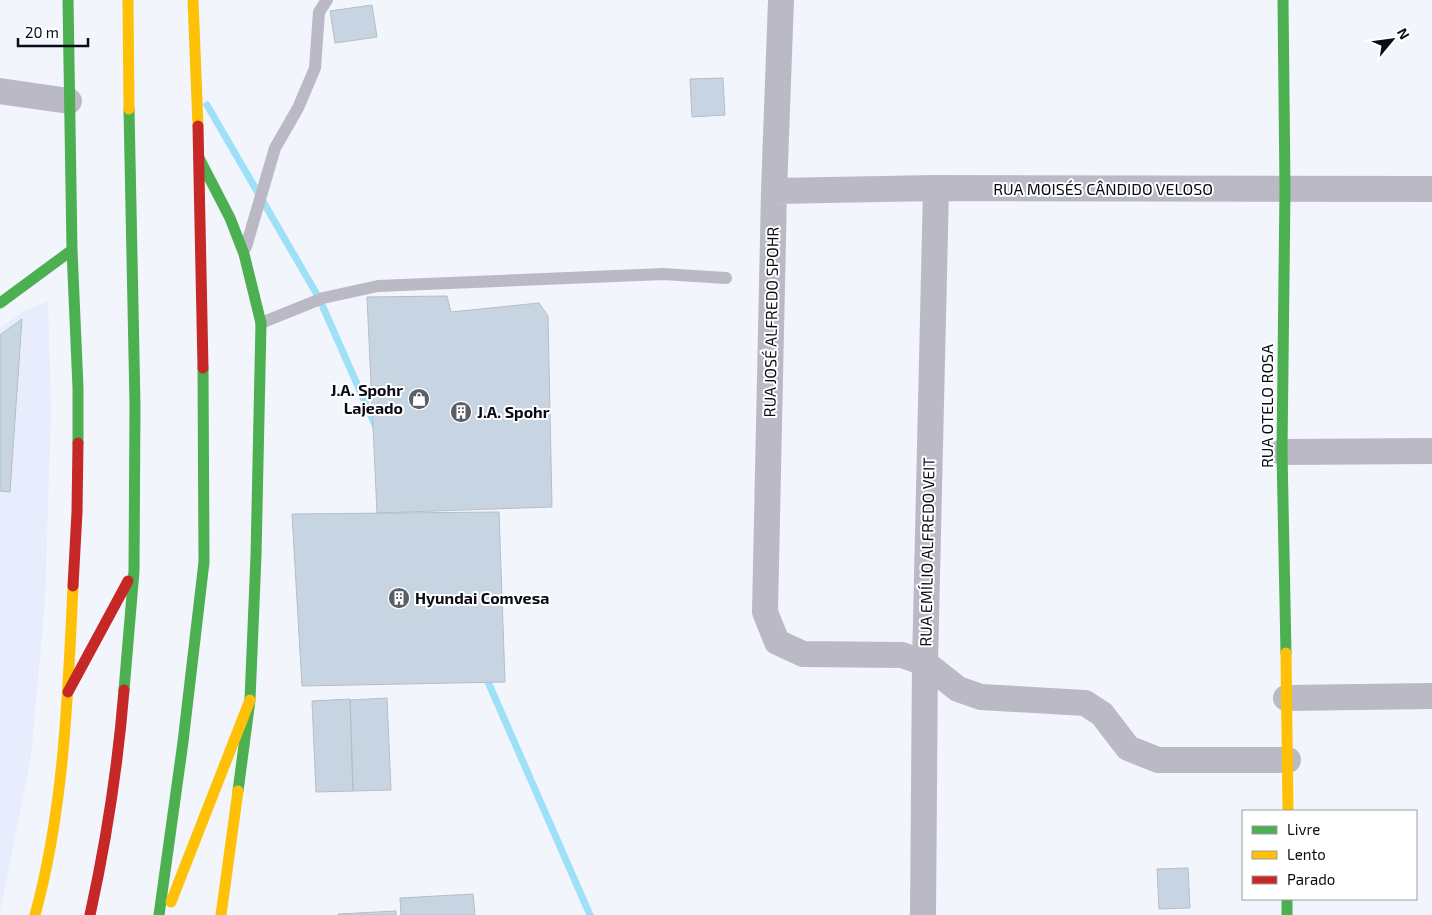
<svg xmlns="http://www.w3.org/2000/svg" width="1432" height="915" viewBox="0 0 1432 915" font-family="'Exo 2',sans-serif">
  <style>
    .built { fill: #e8edfd }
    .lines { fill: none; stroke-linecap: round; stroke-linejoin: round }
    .stream { stroke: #9de0f8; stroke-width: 7 }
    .building { fill: #c7d5e2; stroke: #b8bdc5 }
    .lane { stroke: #bab9c5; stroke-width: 12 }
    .street { stroke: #bab9c5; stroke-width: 26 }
    .fast { stroke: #4caf50; stroke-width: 11 }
    .slow { stroke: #ffc107; stroke-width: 11 }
    .jam { stroke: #c62828; stroke-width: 11 }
    .labels { text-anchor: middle; stroke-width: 4; stroke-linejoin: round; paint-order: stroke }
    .street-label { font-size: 16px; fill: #090c15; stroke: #fff }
    .poi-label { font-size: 16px; font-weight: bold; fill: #090c15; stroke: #fff; text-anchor: start }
  </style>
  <rect width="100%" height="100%" fill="#f2f5fc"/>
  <path class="built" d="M48,301L51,410L45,604L31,756L0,913V328L24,311Z"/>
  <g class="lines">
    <path class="stream" d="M207,105L319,298L376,427
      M485,675L590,915"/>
  </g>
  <path class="building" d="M372,5L377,37L335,43L330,11Z
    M723,78L725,115L692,117L690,79Z
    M447,296L451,312L539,303L548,316L552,507L377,513L367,297Z
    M22,319L10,492L0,491V335Z
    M499,512L505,682L302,686L292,514Z
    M387,698L391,790L353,791L350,700Z
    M350,699L353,791L316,792L312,701Z
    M1188,868L1190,908L1159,909L1157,869Z
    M473,894L475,915H401L400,898Z
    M396,911V915H338V914Z"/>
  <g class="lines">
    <path class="lane" d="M246,247L275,148L298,108L315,68L319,12L327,0
      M261,323L323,298L378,286L663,274L726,278"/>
    <path class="street" d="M781,0L774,191L765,612L777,642L803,654L902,655L925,663L958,689L981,697L1085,703L1102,714L1128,748L1158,760H1288
      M0,91L69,101
      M774,191L936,188L1432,189
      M1282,452L1432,451
      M1286,698L1432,696
      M923,915L925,663L936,188"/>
    <path class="fast" d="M68,0L72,250L78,388V443
      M1283,0L1285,189L1282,452L1286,653
      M199,158L230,218L244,254L261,323L256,556L250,700L238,791
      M0,303L72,250
      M124,690L134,571L135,405L129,109
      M1287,899V915
      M159,915L183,742L204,562L203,368"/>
    <path class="slow" d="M128,0L129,109
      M193,0L198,126
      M1286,653L1288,811
      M171,902L250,700
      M35,915C64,810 68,694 73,586
      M221,915L238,791"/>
    <path class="jam" d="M198,126L203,368
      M73,586L77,512L78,443
      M68,692L128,581
      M90,915C106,842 118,765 124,690"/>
  </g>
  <defs>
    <g id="shop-disc" transform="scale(1.125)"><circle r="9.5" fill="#5b5e66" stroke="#fff"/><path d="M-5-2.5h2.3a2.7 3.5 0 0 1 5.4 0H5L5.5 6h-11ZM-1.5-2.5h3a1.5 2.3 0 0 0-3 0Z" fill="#fff"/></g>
    <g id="building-disc" transform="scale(1.125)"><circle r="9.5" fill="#5b5e66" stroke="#fff"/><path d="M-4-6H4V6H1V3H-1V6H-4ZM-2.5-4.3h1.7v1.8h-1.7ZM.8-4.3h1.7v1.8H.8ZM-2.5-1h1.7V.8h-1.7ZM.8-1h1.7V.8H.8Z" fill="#fff"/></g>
  </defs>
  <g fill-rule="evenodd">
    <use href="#shop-disc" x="419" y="399"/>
    <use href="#building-disc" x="461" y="412"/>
    <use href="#building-disc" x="399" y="598"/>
  </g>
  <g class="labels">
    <g class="street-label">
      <text x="1103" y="195">RUA MOISÉS CÂNDIDO VELOSO</text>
      <text transform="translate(771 322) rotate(-89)" y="6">RUA JOSÉ ALFREDO SPOHR</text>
      <text transform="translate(1267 406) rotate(-90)" y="6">RUA OTELO ROSA</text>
      <text transform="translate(927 552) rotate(-89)" y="6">RUA EMÍLIO ALFREDO VEIT</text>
    </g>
    <g class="poi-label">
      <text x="403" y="396" text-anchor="end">J.A. Spohr<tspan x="403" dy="18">Lajeado</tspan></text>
      <text x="477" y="418">J.A. Spohr</text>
      <text x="415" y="604">Hyundai Comvesa</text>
    </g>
  </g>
  <rect x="1242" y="810" width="175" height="90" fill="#ffffff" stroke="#9d9ea1"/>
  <rect x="1252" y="826" width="25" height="8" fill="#4caf50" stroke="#9d9ea1"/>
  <text x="1287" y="835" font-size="15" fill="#090c15">Livre</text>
  <rect x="1252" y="851" width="25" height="8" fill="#ffc107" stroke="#9d9ea1"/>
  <text x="1287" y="860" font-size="15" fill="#090c15">Lento</text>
  <rect x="1252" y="876" width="25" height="8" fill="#c62828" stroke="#9d9ea1"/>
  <text x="1287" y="885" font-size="15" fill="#090c15">Parado</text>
  <g transform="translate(1392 40) rotate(61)" stroke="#ffffff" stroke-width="4" paint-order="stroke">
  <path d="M0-4L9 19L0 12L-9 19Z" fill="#090c15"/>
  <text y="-8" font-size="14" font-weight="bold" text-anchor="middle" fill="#090c15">N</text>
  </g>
  <path d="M18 38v8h70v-8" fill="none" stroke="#090c15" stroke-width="2.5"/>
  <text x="25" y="38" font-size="15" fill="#090c15" stroke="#ffffff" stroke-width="4" paint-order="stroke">20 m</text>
</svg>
